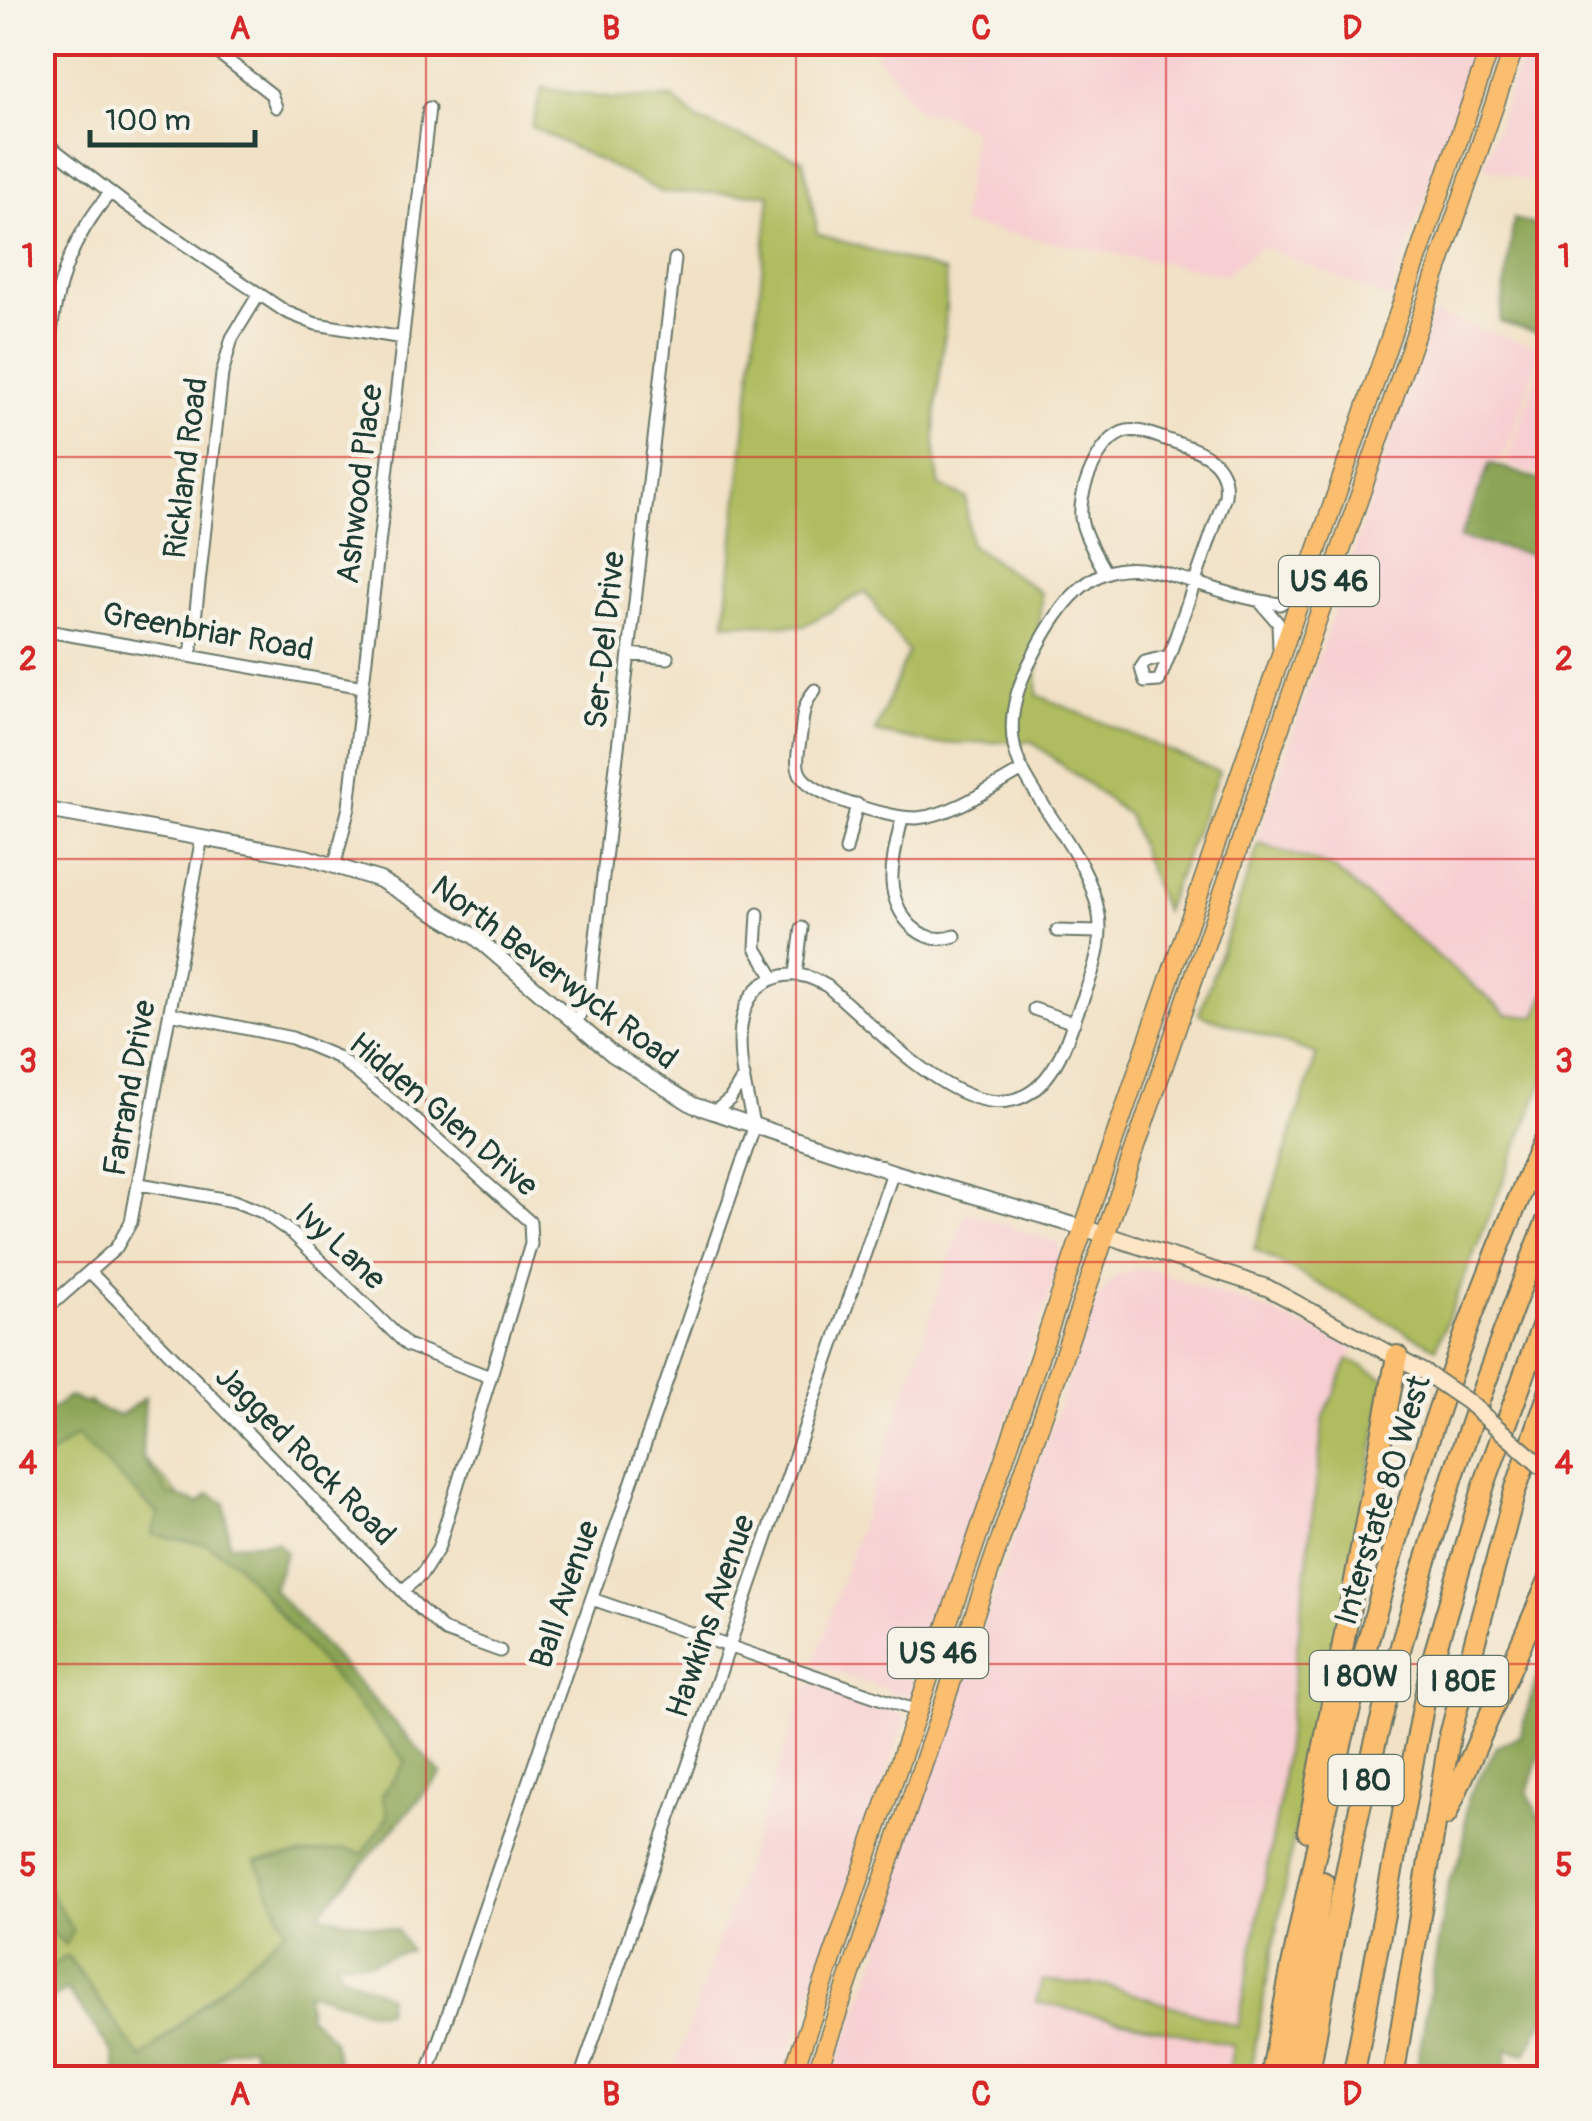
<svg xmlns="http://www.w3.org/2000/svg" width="1592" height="2121" viewBox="0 0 1592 2121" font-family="Pangolin,sans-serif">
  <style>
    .built { fill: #f7cfd2 }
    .green { fill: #afbc5e; stroke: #677c49; stroke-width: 2.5 }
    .forest { fill: #8ba455; stroke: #557044; stroke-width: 2.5 }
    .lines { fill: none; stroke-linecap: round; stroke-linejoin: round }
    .minor-casing { stroke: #687667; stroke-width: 15 }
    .tertiary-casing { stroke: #687667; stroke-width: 18 }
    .secondary-casing { stroke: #687667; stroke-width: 19 }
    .trunk-casing { stroke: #687667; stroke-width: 21 }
    .motorway-casing { stroke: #687667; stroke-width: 24 }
    .minor { stroke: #fff; stroke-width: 11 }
    .tertiary { stroke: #fff; stroke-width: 14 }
    .secondary { stroke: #fde5c5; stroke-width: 15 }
    .trunk { stroke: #fbbd6e; stroke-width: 18 }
    .motorway { stroke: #fbbd6e; stroke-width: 20 }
    .secondary-bridge-casing { stroke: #687667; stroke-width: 19; stroke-linecap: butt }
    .secondary-bridge { stroke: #fde5c5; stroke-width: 15 }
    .grid { fill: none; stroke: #d62828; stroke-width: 2.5; stroke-opacity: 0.55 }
    .labels { text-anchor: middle; stroke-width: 9; stroke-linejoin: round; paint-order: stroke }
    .shield { fill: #f7f3e8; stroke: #60746a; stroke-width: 2.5 }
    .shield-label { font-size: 30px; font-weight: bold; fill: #1f3d34 }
    .street-label { font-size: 32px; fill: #1f3d34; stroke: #f7f3e8 }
    .neatline { fill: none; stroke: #d62828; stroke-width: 4 }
    .grid-label { font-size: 32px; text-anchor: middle; font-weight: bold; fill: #d62828 }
  </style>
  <rect width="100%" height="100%" fill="#f7f3e8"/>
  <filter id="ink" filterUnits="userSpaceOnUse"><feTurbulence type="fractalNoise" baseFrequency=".01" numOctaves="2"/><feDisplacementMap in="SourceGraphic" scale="20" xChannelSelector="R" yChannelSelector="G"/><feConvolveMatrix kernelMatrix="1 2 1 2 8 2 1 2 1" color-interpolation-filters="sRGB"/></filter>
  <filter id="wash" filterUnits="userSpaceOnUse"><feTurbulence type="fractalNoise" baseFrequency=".0048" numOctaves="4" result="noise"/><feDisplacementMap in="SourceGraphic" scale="40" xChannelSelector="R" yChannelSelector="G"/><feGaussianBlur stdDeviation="2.25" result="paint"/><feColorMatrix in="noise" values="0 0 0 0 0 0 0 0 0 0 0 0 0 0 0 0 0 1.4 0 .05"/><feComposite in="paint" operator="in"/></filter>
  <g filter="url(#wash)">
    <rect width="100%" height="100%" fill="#f1e1c5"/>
    <path class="built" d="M868,43H1478L1390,299L1261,246L1225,275L960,224L974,131L950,117L917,110Z
      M1525,43H1549V187L1484,167Z
      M1432,314L1542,348L1502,462L1490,463L1460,537L1549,559L1550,985L1536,1017L1507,1014L1488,1000L1332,867L1259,844L1258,838Z
      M1546,348H1550L1549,479L1505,465Z
      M965,1212L1057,1242L1062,1257L912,1699L814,1664Z
      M1135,1269H1148L1252,1305L1355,1348L1324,1416L1279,1804L1238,2027L1109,1986L1036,2002L1234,2045L1228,2078H832L880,1950V1921L1096,1299L1113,1278Z
      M808,1682L907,1716L781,2078H671Z"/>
    <path class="green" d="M542,88L614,99L673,98L699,121L803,160L818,234L945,272C952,344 924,415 940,486L966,498L970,544L1041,593L1037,695L1219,772L1164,911L1128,815L1031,741L934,744L875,732L908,652L865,592L803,626L725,623L770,194L662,192L532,127Z
      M1259,844L1332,867L1507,1014L1536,1017L1549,985V1067L1436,1348L1254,1249L1317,1054L1199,1014Z
      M1349,1359L1386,1379L1327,1703L1293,1841L1249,2078H1228L1233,2045L1036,2002L1042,1980L1109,1986L1238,2027L1279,1804L1324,1416Z
      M90,1401L441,1774L363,1855L257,1861L286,1929L141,2059L68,1956L43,1972V1439Z"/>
    <path class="forest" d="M1514,219L1549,229V336L1500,322Z
      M1490,463L1549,484V559L1460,538Z
      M69,1397L120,1416L145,1397L142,1456L168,1494L200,1503L209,1494L225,1503L229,1544L277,1542L286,1552L273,1589L441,1774L319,1914L397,1930L409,1950L371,1962L335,1961L341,1973L388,1996L386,2011C356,2015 337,1994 306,1993L309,2016L333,2039L341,2078H277L260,2072L251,2046C215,2052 228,2054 203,2070C181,2084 145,2079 118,2078L112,2052L67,1990L43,2004V1972L67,1956L142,2059L286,1929L256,1861L345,1849L363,1854L388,1816L382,1795L406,1762L235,1562L206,1544L152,1535L158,1514L76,1436L43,1461V1415Z
      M1549,1634V1725L1528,1793L1539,1817L1549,1820V2010L1526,2054L1506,2049L1507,2078H1415L1448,1884L1462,1853L1468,1797L1496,1747L1520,1736Z
      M42,1879L73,1930L65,1945L43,1924Z"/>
  </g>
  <g filter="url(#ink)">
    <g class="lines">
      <g class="minor-casing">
        <path id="minor" d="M204,42L271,94L276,107
          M42,140L128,206L286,312L316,324L403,338
          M42,414C53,324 49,265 110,193
          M1105,572C1097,557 1086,540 1082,523C1075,497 1099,436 1127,431C1139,429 1153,435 1165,439C1195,449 1230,457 1225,496L1169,656
          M1261,603L1278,623L1279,648
          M42,630L363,687
          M629,654L668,658
          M191,656L222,374L232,338L259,294
          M1169,656L1159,681L1145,682L1141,668L1145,662Z
          M815,690C803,704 803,715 801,733C800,744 795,761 799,771C806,796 893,819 917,818C953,815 992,787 1023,770
          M902,818C898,838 891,861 892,882C894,915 920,948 955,936
          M846,850L857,804
          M335,864L349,807L429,108
          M758,914L756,948L774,978
          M1057,931L1099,932
          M796,974L802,928
          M1034,1009L1074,1023
          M170,1013L292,1038L337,1057L410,1115L530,1222L531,1244L438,1549L422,1574L402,1591
          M576,1024L590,988L675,259
          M713,1113L730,1099L744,1076
          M140,1184L234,1201L262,1212L293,1234L407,1345L490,1377
          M90,1272L418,1607L445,1631L500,1651
          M42,1313L116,1248L131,1222L202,837
          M592,1599L917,1711
          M426,2078L754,1128C745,1086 719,999 775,978C794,971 810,976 827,986C895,1043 1016,1187 1070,1032C1083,996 1105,954 1099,915C1090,860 1045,816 1021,767C1004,731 1014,692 1032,658C1107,508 1160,588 1280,604L1301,590
          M580,2078L893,1172"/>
      </g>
      <g class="tertiary-casing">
        <path id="tertiary" d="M42,809L306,857L380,880L474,936L612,1054L693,1105L893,1172L1084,1228"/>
      </g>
      <g class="secondary-casing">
        <path id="secondary" d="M1084,1228L1268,1288L1427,1374"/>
      </g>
      <g class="trunk-casing">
        <path id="trunk" d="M791,2078L1492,42
          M815,2078L1516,42"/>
      </g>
      <g class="motorway-casing">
        <path id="motorway" d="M1446,1815L1550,1578
          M1308,1831L1397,1356
          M1271,2078C1328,1754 1414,1427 1550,1127
          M1289,2078L1323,1882
          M1308,2078C1328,1967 1347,1855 1375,1744C1420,1563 1480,1386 1550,1213
          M1353,2078L1431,1665L1484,1485L1550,1304
          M1393,2078L1450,1735L1515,1491L1550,1390"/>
      </g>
      <use href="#minor" class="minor"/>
      <use href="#tertiary" class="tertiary"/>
      <use href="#secondary" class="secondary"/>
      <use href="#trunk" class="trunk"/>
      <use href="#motorway" class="motorway"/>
      <g class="secondary-bridge-casing">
        <path id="secondary-bridge" d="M1427,1374L1468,1402L1548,1472"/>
      </g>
      <use href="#secondary-bridge" class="secondary-bridge"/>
    </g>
  </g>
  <path class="grid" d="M426,42V2078M796,42V2078M1166,42V2078M42,457H1550M42,859H1550M42,1262H1550M42,1664H1550"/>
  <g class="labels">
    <g class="shield">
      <rect x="1279" y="556" width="100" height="50" rx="8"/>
      <rect x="888" y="1628" width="100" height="50" rx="8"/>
      <rect x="1310" y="1651" width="100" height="50" rx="8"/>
      <rect x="1418" y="1656" width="90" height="50" rx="8"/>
      <rect x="1328.5" y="1755" width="75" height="50" rx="8"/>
    </g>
    <g class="shield-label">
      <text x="1329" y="591">US 46</text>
      <text x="938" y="1663">US 46</text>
      <text x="1360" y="1686">I 80W</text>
      <text x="1463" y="1691">I 80E</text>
      <text x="1366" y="1790">I 80</text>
    </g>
    <g class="street-label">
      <text transform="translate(185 468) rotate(-83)" y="11">Rickland Road</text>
      <text transform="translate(359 484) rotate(-83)" y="11">Ashwood Place</text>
      <text transform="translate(208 631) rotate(10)" y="11">Greenbriar Road</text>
      <text transform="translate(604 640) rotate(-84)" y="11">Ser-Del Drive</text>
      <text transform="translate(555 972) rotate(37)" y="11">North Beverwyck Road</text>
      <text transform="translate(129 1088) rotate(-80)" y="11">Farrand Drive</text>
      <text transform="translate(444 1114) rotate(40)" y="11">Hidden Glen Drive</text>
      <text transform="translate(341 1246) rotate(43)" y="11">Ivy Lane</text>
      <text transform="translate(306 1455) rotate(45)" y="11">Jagged Rock Road</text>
      <text transform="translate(1382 1500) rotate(-73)" y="11">Interstate 80 West</text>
      <text transform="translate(564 1594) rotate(-71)" y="11">Ball Avenue</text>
      <text transform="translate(710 1616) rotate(-71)" y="11">Hawkins Avenue</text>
    </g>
  </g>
  <rect width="1592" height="2121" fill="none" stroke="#f7f3e8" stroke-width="110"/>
  <path d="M90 130v15h165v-15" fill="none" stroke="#1f3d34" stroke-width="5"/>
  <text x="105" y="130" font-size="30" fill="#1f3d34" stroke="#f7f3e8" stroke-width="8" paint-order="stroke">100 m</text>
  <rect x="55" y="55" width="1482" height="2011" class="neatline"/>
  <g class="grid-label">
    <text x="240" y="39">A</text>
    <text x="611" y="39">B</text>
    <text x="981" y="39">C</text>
    <text x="1352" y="39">D</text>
    <text x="28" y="267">1</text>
    <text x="1564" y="267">1</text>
    <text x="28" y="670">2</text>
    <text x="1564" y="670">2</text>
    <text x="28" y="1072">3</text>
    <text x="1564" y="1072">3</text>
    <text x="28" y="1474">4</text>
    <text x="1564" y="1474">4</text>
    <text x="28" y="1876">5</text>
    <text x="1564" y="1876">5</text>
    <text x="240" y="2105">A</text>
    <text x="611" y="2105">B</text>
    <text x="981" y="2105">C</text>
    <text x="1352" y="2105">D</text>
  </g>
</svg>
